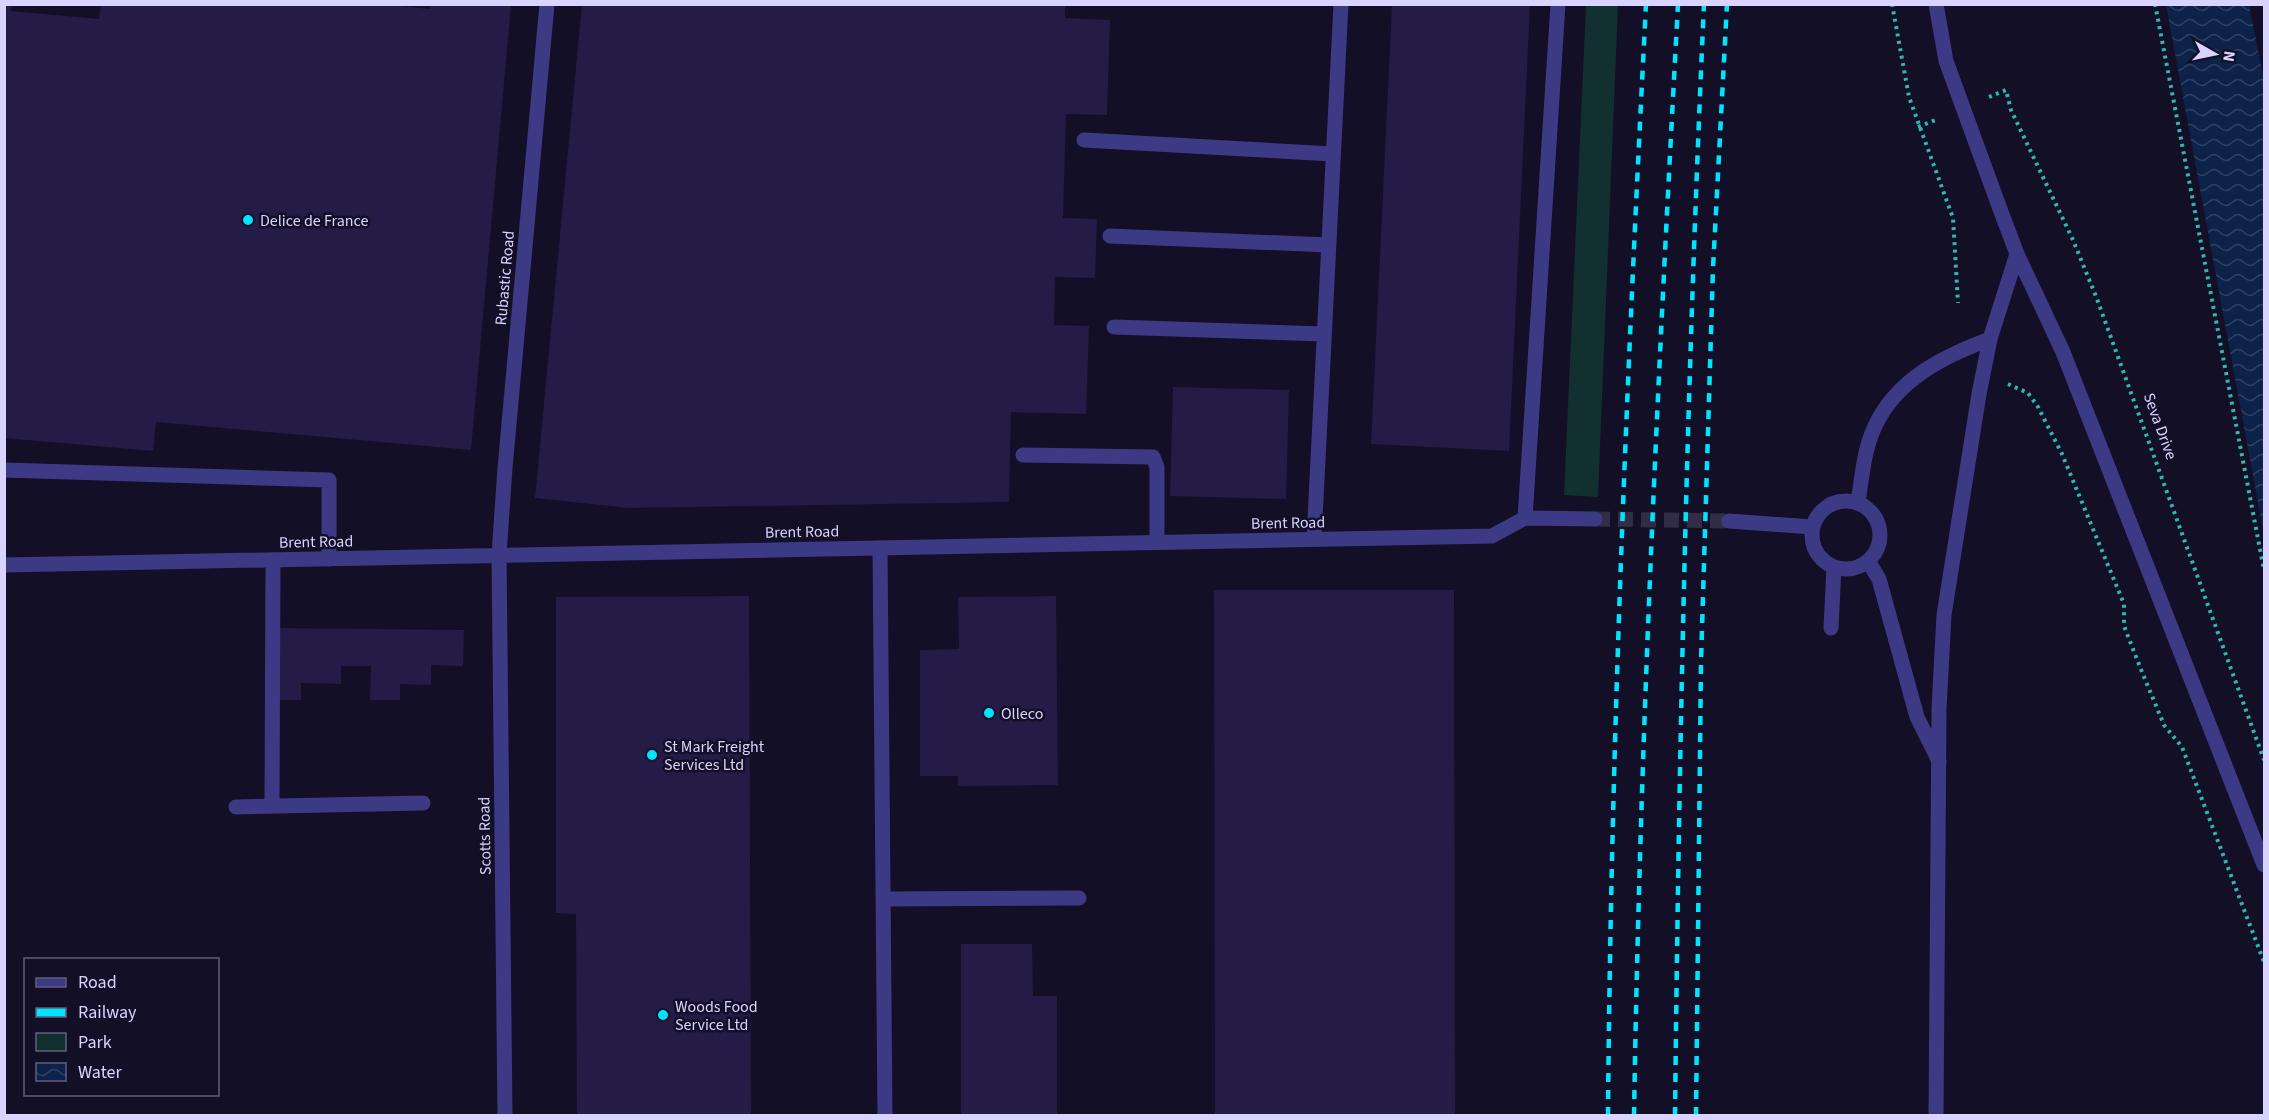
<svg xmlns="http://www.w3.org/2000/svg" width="2269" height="1120" viewBox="0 0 2269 1120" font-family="'Source Sans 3',sans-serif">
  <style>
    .green { fill: #12302f }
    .water { fill: url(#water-waves) }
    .building { fill: #241b47 }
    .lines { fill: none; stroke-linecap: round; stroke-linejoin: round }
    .street-tunnel { stroke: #312d47; stroke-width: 15; stroke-dasharray: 15 8; stroke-linecap: butt }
    .path { stroke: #2fb8b0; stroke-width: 4; stroke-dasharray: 3 4.5; stroke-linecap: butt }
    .lane { stroke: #3d3a85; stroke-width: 15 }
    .street { stroke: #3d3a85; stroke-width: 15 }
    .rail { stroke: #00e5ff; stroke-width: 4.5; stroke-dasharray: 9 8; stroke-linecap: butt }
    .poi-dot { fill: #00e5ff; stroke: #130f26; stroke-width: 2 }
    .labels { text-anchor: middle; stroke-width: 5; stroke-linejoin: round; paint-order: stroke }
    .poi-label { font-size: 16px; fill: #d9d4ff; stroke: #130f26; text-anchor: start }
    .street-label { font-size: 16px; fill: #d9d4ff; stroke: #130f26 }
  </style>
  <defs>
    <pattern id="water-waves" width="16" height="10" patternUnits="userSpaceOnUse" patternTransform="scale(1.5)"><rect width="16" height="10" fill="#0c2248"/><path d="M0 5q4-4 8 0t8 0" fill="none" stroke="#2f4163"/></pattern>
  </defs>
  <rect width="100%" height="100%" fill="#130f26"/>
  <path class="green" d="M1586,5H1618L1598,497L1564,495Z"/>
  <path class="water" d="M2166,5H2249L2264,80V535Z"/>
  <path class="building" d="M4,4H12L11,11L99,19L101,4H380L430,9V5H511L471,450L156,422L153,451L4,438Z
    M582,4H1065V18L1110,20L1107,115L1066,114L1063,218L1097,219L1095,278L1055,277L1054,325L1089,326L1086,414L1011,412L1009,502L629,508L535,498Z
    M1392,4H1530L1509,451L1371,444Z
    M1173,387L1289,390L1286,499L1170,496Z
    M1214,590H1454L1455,1116H1215Z
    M749,596L751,1116H577L576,914L556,913V597Z
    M1056,596L1058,785L958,786V776H920V650L959,649L958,597Z
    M279,628L464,630L463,666L431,665V685L400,684V700H370L371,666H341V684L301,683V700H278Z
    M961,944H1032L1033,996H1057V1116H961Z"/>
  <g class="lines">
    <path class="street-tunnel" d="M1595,519L1729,521"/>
    <path class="path" d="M1892,4L1909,97L1953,218L1958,303
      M2155,4L2264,570
      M1989,97L2006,90L2011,110L2073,240L2097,299L2264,760
      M1918,127L1938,119
      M2008,384L2028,393L2038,407L2062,454L2124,604V626L2142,672L2164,725L2182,747L2264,962"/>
    <path class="lane" d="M1084,140L1333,154
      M1110,236L1329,245
      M1114,327L1324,334
      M1023,455L1153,457L1157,467V542
      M4,470L329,480V559
      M1525,518L1558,4
      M1314,539L1341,4
      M880,548L885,1116
      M499,555L505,468L547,4
      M1831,628L1834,567
      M272,806L273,560
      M236,807L423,803
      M883,899L1079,898"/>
    <path class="street" d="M1936,4L1946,61L2000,209L2017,254L2063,352L2264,865
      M1812 535a34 34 0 1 1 68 0a34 34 0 1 1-68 0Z
      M1858,502C1862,477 1864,449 1875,426C1897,379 1944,356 1990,339
      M1729,521L1812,527
      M499,555L505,1116
      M1868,561L1879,579L1917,717L1939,761
      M4,565L1492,536L1525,518L1595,519
      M1936,1116L1939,709L1944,615L1979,394L1990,339L2017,254"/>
    <path class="rail" d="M1608,1116C1611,745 1627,374 1646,4
      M1634,1116C1640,745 1658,375 1678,4
      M1675,1116C1679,745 1687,375 1704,4
      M1696,1116L1701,662L1713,268L1727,4"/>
  </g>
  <g class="poi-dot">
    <circle cx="248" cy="220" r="6"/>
    <circle cx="989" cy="713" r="6"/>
    <circle cx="652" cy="755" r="6"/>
    <circle cx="663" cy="1015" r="6"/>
  </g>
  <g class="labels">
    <g class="poi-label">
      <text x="260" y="226">Delice de France</text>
      <text x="1001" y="719">Olleco</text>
      <text x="664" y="752">St Mark Freight<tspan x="664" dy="18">Services Ltd</tspan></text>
      <text x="675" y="1012">Woods Food<tspan x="675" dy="18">Service Ltd</tspan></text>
    </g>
    <g class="street-label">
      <text transform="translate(504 278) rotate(-85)" y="6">Rubastic Road</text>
      <text transform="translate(2161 426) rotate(70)" y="6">Seva Drive</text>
      <text transform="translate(1288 522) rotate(-1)" y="6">Brent Road</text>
      <text transform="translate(802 531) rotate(-1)" y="6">Brent Road</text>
      <text transform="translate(316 541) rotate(-1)" y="6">Brent Road</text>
      <text transform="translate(484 836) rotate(-91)" y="6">Scotts Road</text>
    </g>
  </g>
  <rect width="2269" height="1120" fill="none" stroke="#d9d4ff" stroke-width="12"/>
  <rect x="24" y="958" width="195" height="138" fill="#130f26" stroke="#625e7d" stroke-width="1.5"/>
  <rect x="36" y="978" width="30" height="9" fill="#3d3a85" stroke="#625e7d" stroke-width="1.5"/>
  <text x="78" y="988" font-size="18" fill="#d9d4ff">Road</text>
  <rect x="36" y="1008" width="30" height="9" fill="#00e5ff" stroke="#625e7d" stroke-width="1.5"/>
  <text x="78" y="1018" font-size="18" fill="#d9d4ff">Railway</text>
  <rect x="36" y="1033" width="30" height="18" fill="#12302f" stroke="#625e7d" stroke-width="1.5"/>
  <text x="78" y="1048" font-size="18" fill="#d9d4ff">Park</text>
  <rect x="36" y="1063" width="30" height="18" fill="url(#water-waves)" stroke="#625e7d" stroke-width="1.5"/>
  <text x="78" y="1078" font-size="18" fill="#d9d4ff">Water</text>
  <g transform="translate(2215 54) rotate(99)" stroke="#130f26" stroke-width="4.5" paint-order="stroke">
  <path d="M0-4.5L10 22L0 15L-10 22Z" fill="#d9d4ff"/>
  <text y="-9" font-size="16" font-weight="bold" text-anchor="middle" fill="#d9d4ff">N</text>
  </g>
</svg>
